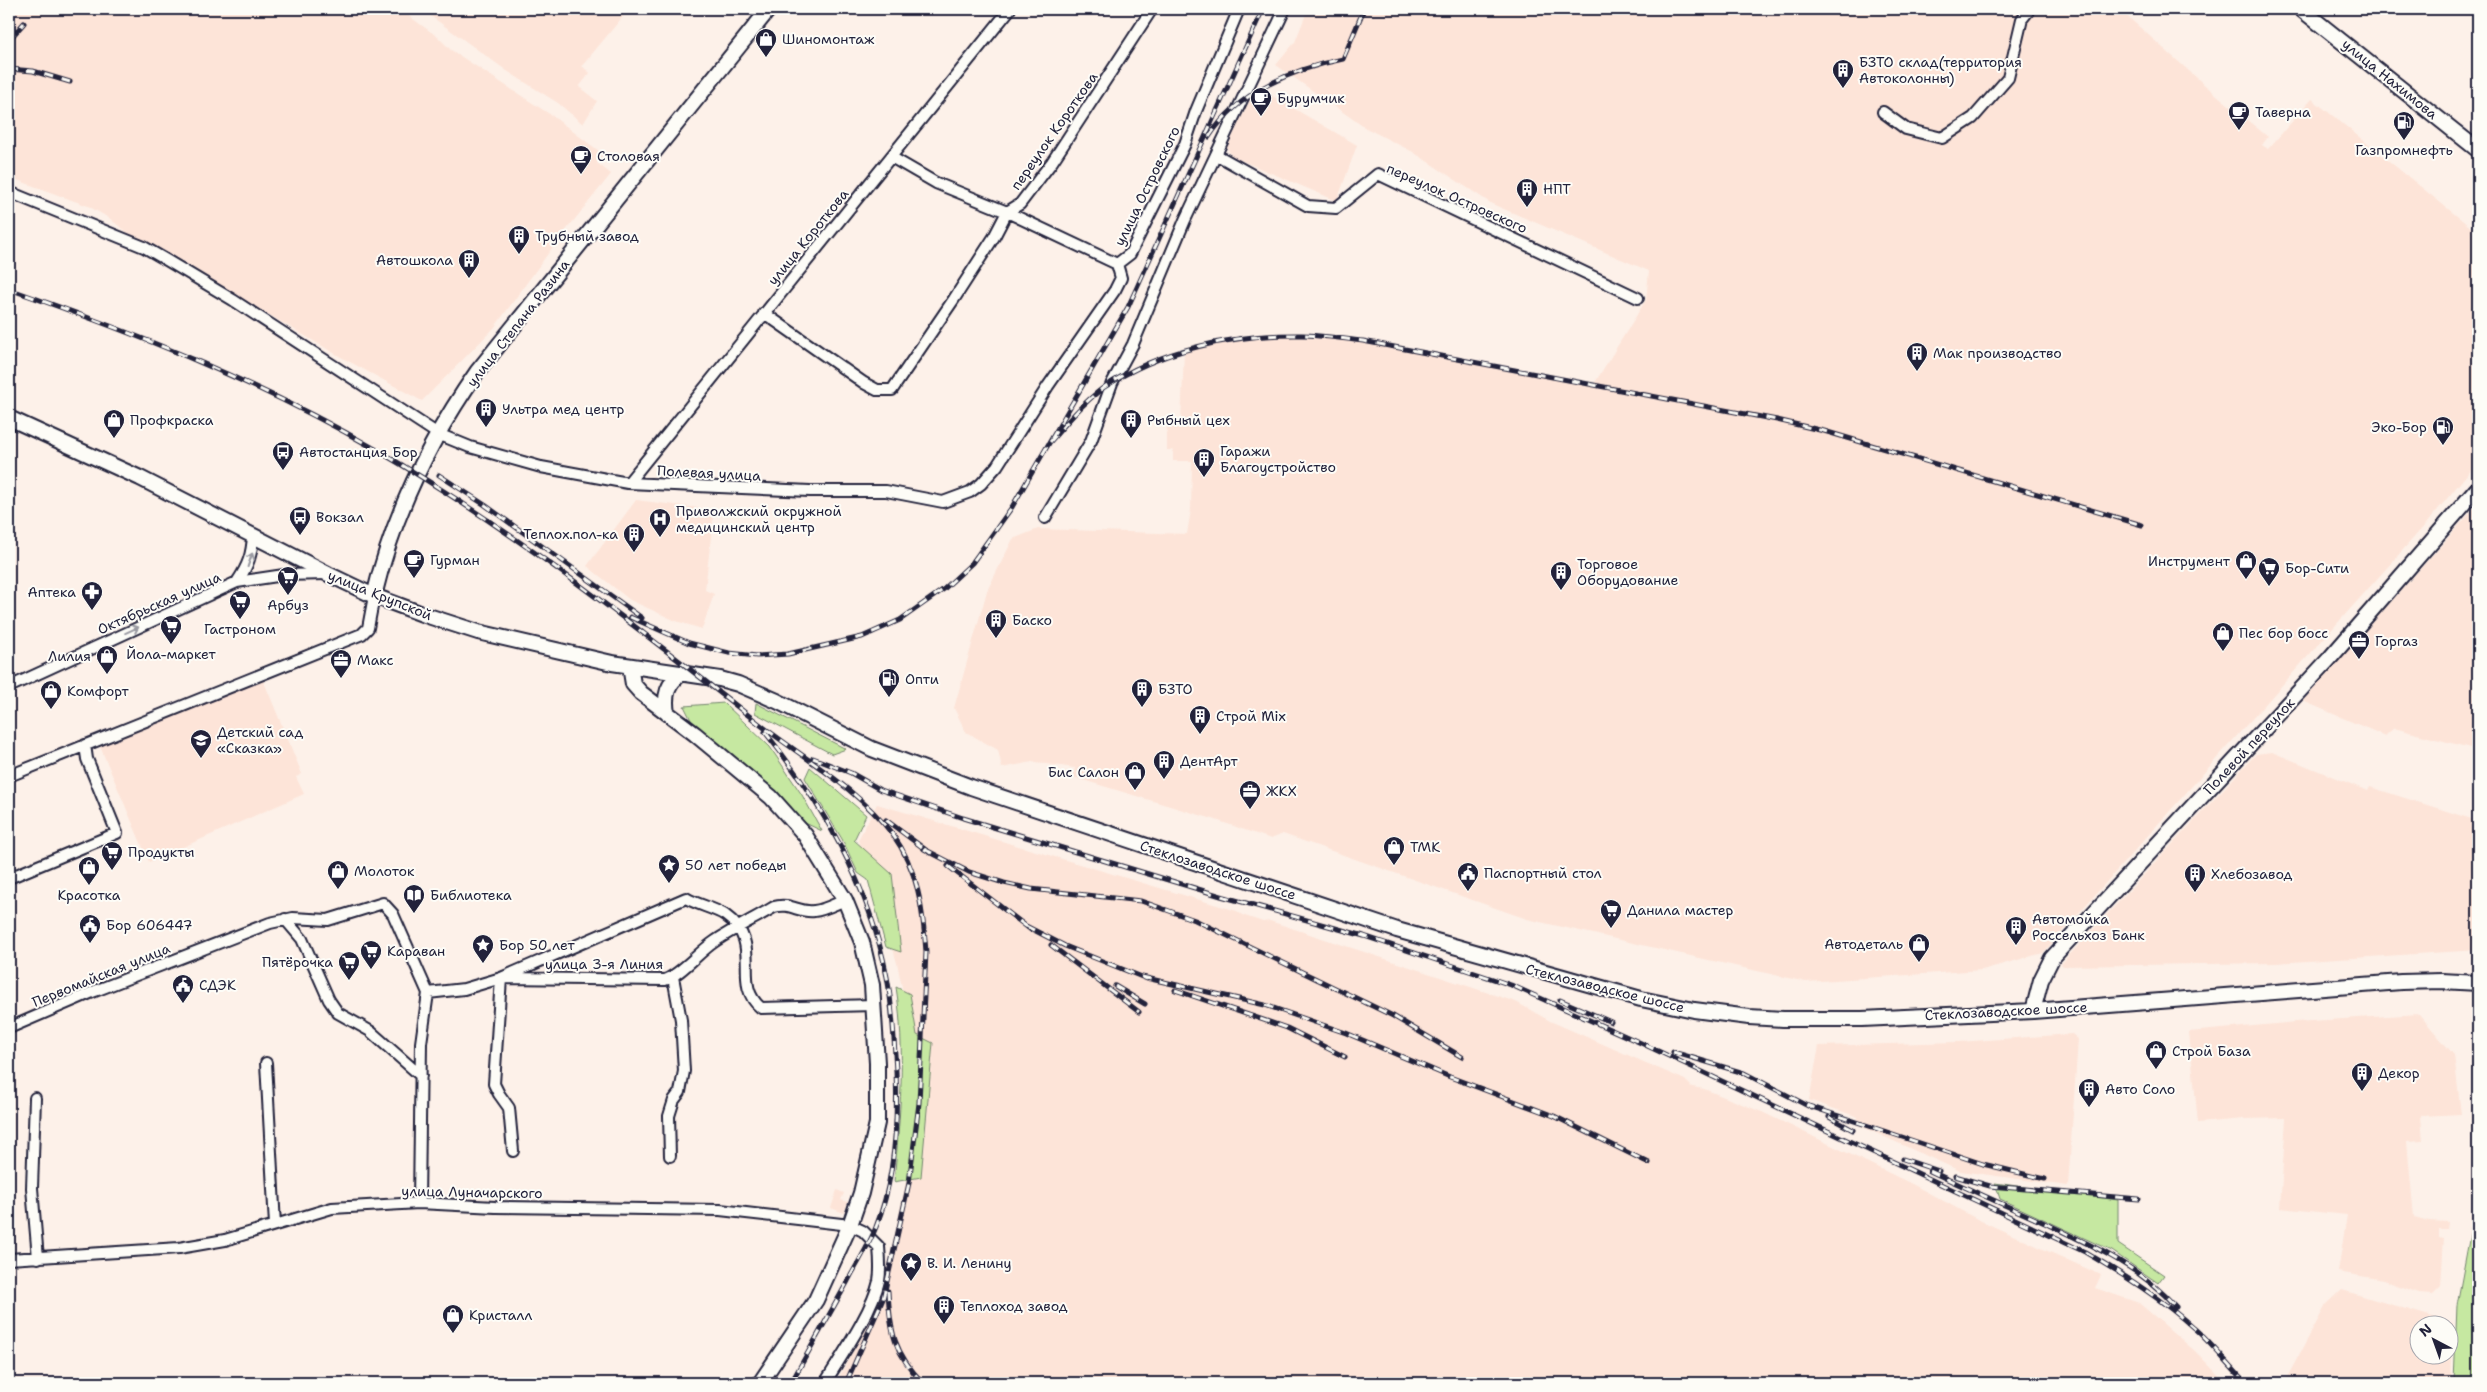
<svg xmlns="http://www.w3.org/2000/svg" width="2487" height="1392" viewBox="0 0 2487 1392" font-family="'Shantell Sans',sans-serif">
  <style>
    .built { fill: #fde4d8; fill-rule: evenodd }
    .green { fill: #c6e8a1; stroke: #74856e }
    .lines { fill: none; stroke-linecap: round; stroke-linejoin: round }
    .street-casing { stroke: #22223b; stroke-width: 14 }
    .secondary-casing { stroke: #22223b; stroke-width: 18 }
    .street { stroke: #fdfcf7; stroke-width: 10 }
    .secondary { stroke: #fdfcf7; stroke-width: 14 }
    .rail-casing { stroke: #22223b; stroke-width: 5 }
    .rail { stroke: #fdfcf7; stroke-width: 3; stroke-dasharray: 9; stroke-linecap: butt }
    .oneway { stroke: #9a9aa2 }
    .labels { text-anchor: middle; stroke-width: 4; stroke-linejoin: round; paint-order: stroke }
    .poi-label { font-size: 14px; fill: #22223b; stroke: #fdfcf7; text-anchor: start }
    .street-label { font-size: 14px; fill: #22223b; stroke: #fdfcf7 }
  </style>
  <rect width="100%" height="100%" fill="#fdf1e9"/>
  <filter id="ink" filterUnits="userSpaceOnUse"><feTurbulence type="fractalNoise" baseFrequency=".02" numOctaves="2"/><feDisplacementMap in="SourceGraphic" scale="10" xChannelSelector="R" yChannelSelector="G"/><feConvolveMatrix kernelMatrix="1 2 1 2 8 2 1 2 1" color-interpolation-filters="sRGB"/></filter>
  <g filter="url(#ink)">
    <path class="built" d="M9,9H399L438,37L451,50L551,115L603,154L597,163L611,174L555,244L494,328L422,401L339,356L178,261L129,234L109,218L88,206L9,177Z
      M421,9H619L625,14L582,66L590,73L579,87L597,101L583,124L558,103L507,71Z
      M1308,9H2119L2206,86L2268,137L2262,145L2268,149L2312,99L2478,233V461L2426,524L2043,953L1982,970L1806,982L1527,919L1283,834L1271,839L1213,819L1073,777L1075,768L1032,762L1002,768L998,750L966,732L954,708L987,591L1013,539L1038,529L1187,534L1191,510L1192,461H1173V450H1167V422H1181L1184,352L1210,343L1302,335L1363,341L1594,384L1646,300L1649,271L1492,204L1413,152L1364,127L1276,65L1295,42Z
      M1267,93L1357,145L1337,201L1231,156L1227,147L1250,100L1261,105Z
      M636,500L714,510L705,590L714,594L702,629L676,621L630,600L587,566Z
      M2478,504V750L2394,728L2385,736L2303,701Z
      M262,677L302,774L296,777L304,794L149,862L99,744Z
      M2272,752L2368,791L2370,787L2478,821V950L2276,963L2063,966L2061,964L2256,754Z
      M877,804L1237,911L1242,915L1263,922L1270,921L1516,1002L1550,1021L1685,1080L1692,1087L1704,1089L1762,1112L1912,1184L1977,1219L2101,1275L2095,1288L2139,1303L2196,1352L2226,1383H836L858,1342L885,1280L907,1177L910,1026L897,963L878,897L858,840Z
      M2419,1014L2454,1055L2461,1114L2421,1116L2423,1141L2407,1142L2414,1217L2429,1221L2448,1222L2447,1229H2439V1237L2444,1238L2441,1286L2433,1294L2419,1293L2383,1280L2338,1272L2347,1215L2280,1208L2286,1118L2244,1119L2198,1123L2189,1032L2296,1022Z
      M2072,1034L2078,1039L2068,1186L1960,1171L1856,1124L1858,1117L1809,1100L1819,1046L1959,1042Z
      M837,1190L844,1193L841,1200L848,1202L844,1213L831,1208Z
      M2342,1290L2453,1323L2451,1383H2284L2326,1305ZM2420,1324H2450V1354H2420Z"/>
    <path class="green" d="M724,703L770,747L802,795L822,831L799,820L790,808L692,722L684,706Z
      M756,703L846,749L832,754L755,713Z
      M810,767L866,815L854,840L892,874L901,952L886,947L868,880L858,873L842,839L805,778Z
      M896,987L910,994L917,1035L933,1043L921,1177L894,1182C900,1117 906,1051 896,987Z
      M1995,1183L2118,1200V1244L2164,1275L2158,1283L2112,1251L2000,1199Z
      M2478,1220V1383H2454L2457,1305L2472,1224Z"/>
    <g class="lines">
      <g class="street-casing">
        <path id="street" d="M1883,112L1906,129L1942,138L1973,118L2008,78L2022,19L2030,9
          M1217,155L1308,206L1336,208L1378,174L1638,298
          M891,157L936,183L1007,212L1117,264
          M9,192L144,247L168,261L233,300L438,434L470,447L541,467L628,483L810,491H886L943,502L970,492L981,484L997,466L1048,386L1115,290L1121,278L1117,264
          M1117,264L1130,254L1185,144L1196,111L1239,9
          M764,313L864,383L877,390H892L954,299L994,237L1007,212L1020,204L1052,162L1152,9
          M628,483L1010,9
          M1045,518L1091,441L1112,383L1133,344L1185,220L1285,9
          M237,582C248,566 252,555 253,535
          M9,687L237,582L284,575L327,574
          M9,776L362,634L368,628L374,596
          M9,878L117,833L87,759L85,745
          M285,919L302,939L329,1000L338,1013L370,1031L421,1076
          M501,978L494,1084L499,1094L509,1108L513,1151
          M505,978L665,980C680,975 699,952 714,942C733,929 754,919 774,907C790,902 799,913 814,911C824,910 835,904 845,900
          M428,993L464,989L501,978L686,898C698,905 714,908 725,915C766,944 730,982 761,1008L874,1005
          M9,1028L95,991L270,923L293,918L328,920L383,903L393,914L428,993L421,1043L419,1203
          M266,1063L275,1225
          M35,1098L32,1188L38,1258
          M670,1156L669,1116L674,1100L680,1092L684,1071L681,1020L673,977
          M9,1259L179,1248L225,1240L332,1208L419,1203L495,1207L720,1210L850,1225L863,1231L879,1247C880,1258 881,1270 879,1281C872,1312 842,1355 825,1383"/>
      </g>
      <g class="secondary-casing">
        <path id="secondary" d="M2301,9L2478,150
          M9,418L140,478L328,574L374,596L425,615L478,632L612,663L720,679L738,684L777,701L872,749L971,787L1397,930L1641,999L1694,1010L1749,1017L1783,1019H1862L2033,1011L2401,982L2442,981L2478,983
          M374,596C393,516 430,439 477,372L769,9
          M630,666L633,684L641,693L695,734L771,797L805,835L845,900L862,942L872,985L877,1063V1123L861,1193L850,1225L816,1300L760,1383
          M667,713C664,695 667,684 682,673
          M2033,1011L2041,980L2052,958L2330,658L2478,488"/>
      </g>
      <use href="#street" class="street"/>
      <use href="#secondary" class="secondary"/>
      <g class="rail-casing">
        <path id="rail" d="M9,40L24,23
          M9,69L33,71L70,82
          M1209,137C1238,92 1292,69 1343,59L1364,9
          M9,289C135,333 259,382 375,449C509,527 631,622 753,719C799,756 856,786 893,835C918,869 923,910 926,952L919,1103L909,1183L883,1299L846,1383
          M1050,442C1066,423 1083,403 1103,388C1160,349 1235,334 1302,335C1322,335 1343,339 1363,341L1777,420L1824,431L2142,525
          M439,475L485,505L642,618
          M630,617L689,643L729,653L757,656L788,654L862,637L900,620L944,589L972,563L1012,507L1128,307L1263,9
          M765,732C823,805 869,884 887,977C893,1008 894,1039 896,1071C898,1122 895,1179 876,1227C869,1246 857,1263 848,1281C829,1315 810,1349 791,1383
          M813,758L851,773L881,790L963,818L1221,896L1364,936L1511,985L1641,1043L2085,1252C2124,1275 2162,1299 2196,1330C2214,1346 2229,1366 2246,1383
          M886,820L930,853
          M924,849L969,872L1004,883L1031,889L1141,901L1195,920L1393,1016L1462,1057
          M948,866L1031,930
          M1026,926L1065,946L1147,979
          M1051,945L1139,1012
          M1142,977L1265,1005L1346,1033L1450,1077L1554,1116L1649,1163
          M1115,986L1145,1004
          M1175,990L1287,1028L1345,1057
          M1560,1000L1611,1022
          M1673,1052L1744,1073L1812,1108
          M1806,1105L1983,1164L2045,1179
          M1829,1117L1853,1130
          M1903,1159L1939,1171
          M1930,1171C1966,1188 2002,1204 2038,1220C2087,1243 2139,1265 2176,1307
          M1955,1176L1990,1186L2139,1199
          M888,1291C890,1332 894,1353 923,1383"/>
      </g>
      <use href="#rail" class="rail"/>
    </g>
    <defs><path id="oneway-shaft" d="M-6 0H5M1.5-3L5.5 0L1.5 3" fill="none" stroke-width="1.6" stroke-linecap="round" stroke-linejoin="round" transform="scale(1.25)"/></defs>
    <g class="oneway">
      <use href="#oneway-shaft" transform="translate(250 560) rotate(-71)"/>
      <use href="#oneway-shaft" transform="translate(132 630) rotate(-24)"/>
    </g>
  </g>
  <defs>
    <g id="shop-pin" transform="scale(1.125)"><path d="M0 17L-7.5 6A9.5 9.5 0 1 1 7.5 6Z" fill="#22223b" stroke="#fdfcf7"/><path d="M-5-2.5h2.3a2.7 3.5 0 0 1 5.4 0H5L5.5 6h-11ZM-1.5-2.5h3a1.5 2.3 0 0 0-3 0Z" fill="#fff"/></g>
    <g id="building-pin" transform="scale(1.125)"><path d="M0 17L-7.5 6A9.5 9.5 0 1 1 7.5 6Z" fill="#22223b" stroke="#fdfcf7"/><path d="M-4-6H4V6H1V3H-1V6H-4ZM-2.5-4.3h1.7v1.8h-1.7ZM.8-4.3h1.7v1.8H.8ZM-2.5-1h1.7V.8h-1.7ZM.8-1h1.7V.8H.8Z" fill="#fff"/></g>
    <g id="cafe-pin" transform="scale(1.125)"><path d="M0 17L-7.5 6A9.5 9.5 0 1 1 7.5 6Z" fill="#22223b" stroke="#fdfcf7"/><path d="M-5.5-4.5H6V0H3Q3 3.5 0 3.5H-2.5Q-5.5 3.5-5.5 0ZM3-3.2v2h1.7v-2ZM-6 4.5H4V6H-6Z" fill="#fff"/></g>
    <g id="fuel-pin" transform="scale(1.125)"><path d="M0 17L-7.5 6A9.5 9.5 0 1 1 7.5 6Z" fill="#22223b" stroke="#fdfcf7"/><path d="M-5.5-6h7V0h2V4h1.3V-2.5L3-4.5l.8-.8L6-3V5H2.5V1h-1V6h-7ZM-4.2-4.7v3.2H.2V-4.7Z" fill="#fff"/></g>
    <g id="bus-pin" transform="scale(1.125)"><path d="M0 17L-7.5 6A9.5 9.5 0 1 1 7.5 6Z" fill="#22223b" stroke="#fdfcf7"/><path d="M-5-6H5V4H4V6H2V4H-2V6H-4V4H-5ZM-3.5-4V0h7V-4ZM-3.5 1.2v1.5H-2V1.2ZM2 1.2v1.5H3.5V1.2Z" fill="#fff"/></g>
    <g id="hospital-pin" transform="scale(1.125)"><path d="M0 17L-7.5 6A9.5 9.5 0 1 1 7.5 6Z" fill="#22223b" stroke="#fdfcf7"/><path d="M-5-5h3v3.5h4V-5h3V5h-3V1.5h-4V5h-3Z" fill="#fff"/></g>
    <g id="supermarket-pin" transform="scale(1.125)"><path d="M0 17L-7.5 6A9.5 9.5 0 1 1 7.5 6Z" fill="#22223b" stroke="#fdfcf7"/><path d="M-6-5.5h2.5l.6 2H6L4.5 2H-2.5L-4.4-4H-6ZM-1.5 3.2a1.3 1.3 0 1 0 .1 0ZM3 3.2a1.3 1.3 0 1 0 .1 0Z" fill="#fff"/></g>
    <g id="pharmacy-pin" transform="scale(1.125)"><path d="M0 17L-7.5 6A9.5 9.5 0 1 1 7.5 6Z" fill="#22223b" stroke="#fdfcf7"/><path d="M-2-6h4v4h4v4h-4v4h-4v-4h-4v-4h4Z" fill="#fff"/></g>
    <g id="office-pin" transform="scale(1.125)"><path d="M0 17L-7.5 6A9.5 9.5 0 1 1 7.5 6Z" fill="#22223b" stroke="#fdfcf7"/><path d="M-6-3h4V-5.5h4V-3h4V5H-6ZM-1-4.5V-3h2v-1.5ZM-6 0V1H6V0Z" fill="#fff"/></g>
    <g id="school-pin" transform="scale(1.125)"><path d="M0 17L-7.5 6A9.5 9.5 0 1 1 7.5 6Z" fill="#22223b" stroke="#fdfcf7"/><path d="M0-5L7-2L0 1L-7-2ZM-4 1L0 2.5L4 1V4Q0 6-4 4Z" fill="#fff"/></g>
    <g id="sight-pin" transform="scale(1.125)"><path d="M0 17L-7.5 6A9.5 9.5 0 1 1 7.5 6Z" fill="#22223b" stroke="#fdfcf7"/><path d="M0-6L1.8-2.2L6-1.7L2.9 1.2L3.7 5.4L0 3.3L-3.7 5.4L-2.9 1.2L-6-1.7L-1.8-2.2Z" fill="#fff"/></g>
    <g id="civic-pin" transform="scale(1.125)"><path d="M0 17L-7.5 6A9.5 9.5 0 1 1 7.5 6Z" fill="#22223b" stroke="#fdfcf7"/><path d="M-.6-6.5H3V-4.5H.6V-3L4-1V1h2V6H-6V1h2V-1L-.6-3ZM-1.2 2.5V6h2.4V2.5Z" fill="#fff"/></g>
    <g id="library-pin" transform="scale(1.125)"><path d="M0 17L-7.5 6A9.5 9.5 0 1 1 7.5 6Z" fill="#22223b" stroke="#fdfcf7"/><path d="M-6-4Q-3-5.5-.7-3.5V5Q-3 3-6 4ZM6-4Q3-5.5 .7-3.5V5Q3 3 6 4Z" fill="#fff"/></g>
  </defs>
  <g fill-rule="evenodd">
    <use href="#shop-pin" x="766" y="39"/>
    <use href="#building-pin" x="1843" y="70"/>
    <use href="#cafe-pin" x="1261" y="98"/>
    <use href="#cafe-pin" x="2239" y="112"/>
    <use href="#fuel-pin" x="2404" y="122"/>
    <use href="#cafe-pin" x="581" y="156"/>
    <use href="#building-pin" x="1527" y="189"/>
    <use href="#building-pin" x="519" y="236"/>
    <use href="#building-pin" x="469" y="260"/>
    <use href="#building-pin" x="1917" y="353"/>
    <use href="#building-pin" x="486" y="409"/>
    <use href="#shop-pin" x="114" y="420"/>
    <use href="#building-pin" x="1131" y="420"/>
    <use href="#fuel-pin" x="2443" y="427"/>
    <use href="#bus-pin" x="283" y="452"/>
    <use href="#building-pin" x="1204" y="459"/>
    <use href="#bus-pin" x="300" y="517"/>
    <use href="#hospital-pin" x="660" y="519"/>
    <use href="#building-pin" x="634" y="534"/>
    <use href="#cafe-pin" x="414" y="560"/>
    <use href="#shop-pin" x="2246" y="561"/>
    <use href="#supermarket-pin" x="2269" y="568"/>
    <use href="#building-pin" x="1561" y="572"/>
    <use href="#supermarket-pin" x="288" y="577"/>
    <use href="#pharmacy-pin" x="92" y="592"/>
    <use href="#supermarket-pin" x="240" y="601"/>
    <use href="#building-pin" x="996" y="620"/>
    <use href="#supermarket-pin" x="171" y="626"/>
    <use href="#shop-pin" x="2223" y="633"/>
    <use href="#office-pin" x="2359" y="641"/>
    <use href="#shop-pin" x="107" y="656"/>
    <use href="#office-pin" x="341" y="660"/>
    <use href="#fuel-pin" x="889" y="679"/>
    <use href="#building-pin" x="1142" y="689"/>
    <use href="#shop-pin" x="51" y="691"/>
    <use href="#building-pin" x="1200" y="716"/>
    <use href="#school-pin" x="201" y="740"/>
    <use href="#building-pin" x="1164" y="761"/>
    <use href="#shop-pin" x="1135" y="772"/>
    <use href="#office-pin" x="1250" y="791"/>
    <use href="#shop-pin" x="1394" y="847"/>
    <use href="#supermarket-pin" x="112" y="852"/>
    <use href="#sight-pin" x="669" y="865"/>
    <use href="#shop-pin" x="89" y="867"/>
    <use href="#shop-pin" x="338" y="871"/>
    <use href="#civic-pin" x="1468" y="873"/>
    <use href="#building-pin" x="2195" y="874"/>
    <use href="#library-pin" x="414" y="895"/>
    <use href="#supermarket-pin" x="1611" y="910"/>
    <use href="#civic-pin" x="90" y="925"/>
    <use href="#building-pin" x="2016" y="927"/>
    <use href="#shop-pin" x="1919" y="944"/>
    <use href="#sight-pin" x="483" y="945"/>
    <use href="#supermarket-pin" x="371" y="951"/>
    <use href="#supermarket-pin" x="349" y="962"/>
    <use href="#civic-pin" x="183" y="985"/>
    <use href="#shop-pin" x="2156" y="1051"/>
    <use href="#building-pin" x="2362" y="1073"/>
    <use href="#building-pin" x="2089" y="1089"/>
    <use href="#sight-pin" x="911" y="1263"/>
    <use href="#building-pin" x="944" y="1306"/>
    <use href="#shop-pin" x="453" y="1315"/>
  </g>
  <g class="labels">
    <g class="poi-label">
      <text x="782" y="44">Шиномонтаж</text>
      <text x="1859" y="67">БЗТО склад(территория<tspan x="1859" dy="16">Автоколонны)</tspan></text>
      <text x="1277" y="103">Бурумчик</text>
      <text x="2255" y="117">Таверна</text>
      <text x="2404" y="155" text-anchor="middle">Газпромнефть</text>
      <text x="597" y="161">Столовая</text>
      <text x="1543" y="194">НПТ</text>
      <text x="535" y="241">Трубный завод</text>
      <text x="453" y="265" text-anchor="end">Автошкола</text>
      <text x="1933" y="358">Мак производство</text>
      <text x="502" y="414">Ультра мед центр</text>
      <text x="130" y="425">Профкраска</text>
      <text x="1147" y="425">Рыбный цех</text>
      <text x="2427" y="432" text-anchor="end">Эко-Бор</text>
      <text x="1220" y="456">Гаражи<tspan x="1220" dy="16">Благоустройство</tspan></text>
      <text x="299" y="457">Автостанция Бор</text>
      <text x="676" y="516">Приволжский окружной<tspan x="676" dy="16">медицинский центр</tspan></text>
      <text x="316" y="522">Вокзал</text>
      <text x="618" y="539" text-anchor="end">Теплох.пол-ка</text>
      <text x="430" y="565">Гурман</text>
      <text x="2230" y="566" text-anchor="end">Инструмент</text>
      <text x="1577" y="569">Торговое<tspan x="1577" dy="16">Оборудование</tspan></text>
      <text x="2285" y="573">Бор-Сити</text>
      <text x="76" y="597" text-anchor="end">Аптека</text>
      <text x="288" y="610" text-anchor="middle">Арбуз</text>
      <text x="1012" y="625">Баско</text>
      <text x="240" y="634" text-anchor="middle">Гастроном</text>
      <text x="2239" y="638">Пес бор босс</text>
      <text x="2375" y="646">Горгаз</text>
      <text x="171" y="659" text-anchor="middle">Йола-маркет</text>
      <text x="91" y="661" text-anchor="end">Лилия</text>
      <text x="357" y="665">Макс</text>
      <text x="905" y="684">Опти</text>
      <text x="1158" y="694">БЗТО</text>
      <text x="67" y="696">Комфорт</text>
      <text x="1216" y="721">Строй Mix</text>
      <text x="217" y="737">Детский сад<tspan x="217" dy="16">«Сказка»</tspan></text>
      <text x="1180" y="766">ДентАрт</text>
      <text x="1119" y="777" text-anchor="end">Бис Салон</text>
      <text x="1266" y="796">ЖКХ</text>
      <text x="1410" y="852">ТМК</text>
      <text x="128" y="857">Продукты</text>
      <text x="685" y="870">50 лет победы</text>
      <text x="354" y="876">Молоток</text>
      <text x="1484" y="878">Паспортный стол</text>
      <text x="2211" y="879">Хлебозавод</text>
      <text x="89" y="900" text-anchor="middle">Красотка</text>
      <text x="430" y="900">Библиотека</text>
      <text x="1627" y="915">Данила мастер</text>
      <text x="2032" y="924">Автомойка<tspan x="2032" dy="16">Россельхоз Банк</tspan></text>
      <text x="106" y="930">Бор 606447</text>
      <text x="1903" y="949" text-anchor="end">Автодеталь</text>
      <text x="499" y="950">Бор 50 лет</text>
      <text x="387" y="956">Караван</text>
      <text x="333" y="967" text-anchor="end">Пятёрочка</text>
      <text x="199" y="990">СДЭК</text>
      <text x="2172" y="1056">Строй База</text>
      <text x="2378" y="1078">Декор</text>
      <text x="2105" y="1094">Авто Соло</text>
      <text x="927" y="1268">В. И. Ленину</text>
      <text x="960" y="1311">Теплоход завод</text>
      <text x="469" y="1320">Кристалл</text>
    </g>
    <g class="street-label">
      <text transform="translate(2390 79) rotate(39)" y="5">улица Нахимова</text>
      <text transform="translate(1054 131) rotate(-55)" y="5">переулок Короткова</text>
      <text transform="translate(1147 186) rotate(-64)" y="5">улица Островского</text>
      <text transform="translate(1457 198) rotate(24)" y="5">переулок Островского</text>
      <text transform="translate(808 237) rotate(-51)" y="5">улица Короткова</text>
      <text transform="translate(518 323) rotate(-52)" y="5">улица Степана Разина</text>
      <text transform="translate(709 473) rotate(3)" y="5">Полевая улица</text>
      <text transform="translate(380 595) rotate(22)" y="5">улица Крупской</text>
      <text transform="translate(159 603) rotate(-24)" y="5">Октябрьская улица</text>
      <text transform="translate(2249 746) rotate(-47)" y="5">Полевой переулок</text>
      <text transform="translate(1218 870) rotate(18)" y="5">Стеклозаводское шоссе</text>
      <text x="604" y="969">улица 3-я Линия</text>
      <text transform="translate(101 975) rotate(-22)" y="5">Первомайская улица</text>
      <text transform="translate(1605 988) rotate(14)" y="5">Стеклозаводское шоссе</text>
      <text transform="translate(2006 1011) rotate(-3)" y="5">Стеклозаводское шоссе</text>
      <text transform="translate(472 1192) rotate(1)" y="5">улица Луначарского</text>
    </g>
  </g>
  <rect width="2487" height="1392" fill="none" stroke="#fdfcf7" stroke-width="30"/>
  <rect x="15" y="15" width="2457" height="1362" fill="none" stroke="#22223b" stroke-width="2" filter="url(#ink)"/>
  <g transform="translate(2434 1340) rotate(319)"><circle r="24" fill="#fdfcf7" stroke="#a5a5ac"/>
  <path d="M0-4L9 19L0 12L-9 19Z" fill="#22223b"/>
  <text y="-8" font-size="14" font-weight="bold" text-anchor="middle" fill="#22223b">N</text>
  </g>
</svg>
